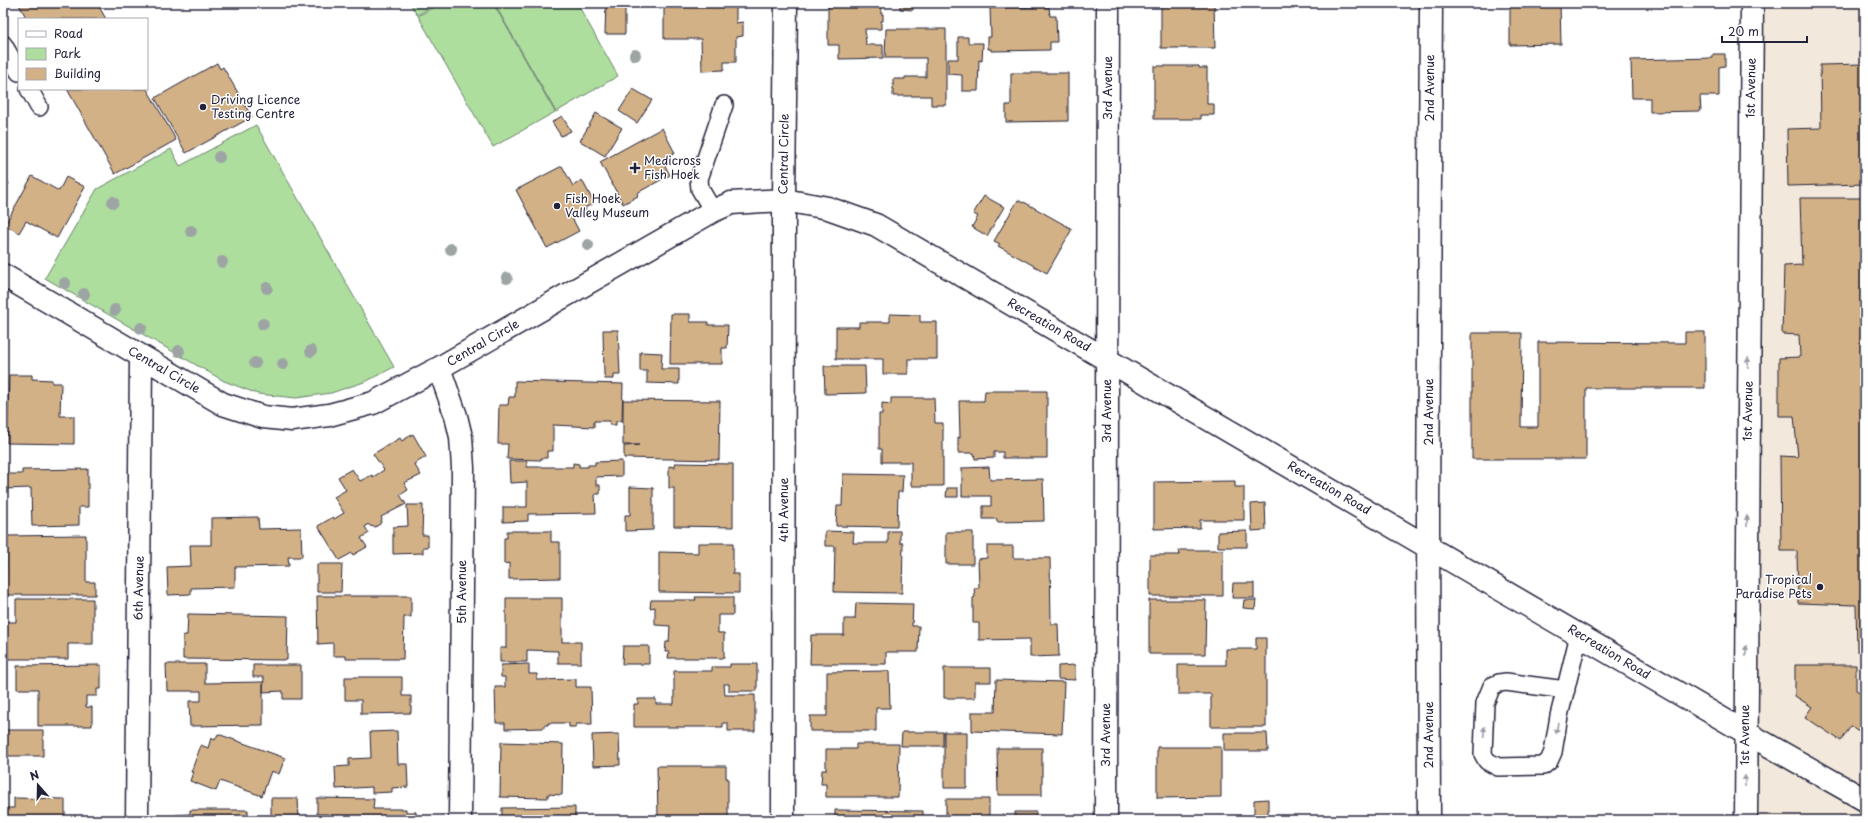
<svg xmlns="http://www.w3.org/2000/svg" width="1868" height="823" viewBox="0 0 1868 823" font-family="'Playpen Sans',sans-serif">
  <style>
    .built { fill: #f2e8db }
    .green { fill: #aede9e; stroke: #68806c }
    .building { fill: #d3b186; stroke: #22223b }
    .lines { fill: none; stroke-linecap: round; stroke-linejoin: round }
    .lane-casing { stroke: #22223b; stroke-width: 20 }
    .street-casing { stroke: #22223b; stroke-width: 25 }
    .lane { stroke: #fff; stroke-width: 17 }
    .street { stroke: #fff; stroke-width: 22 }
    .tree { fill: #9da4a4 }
    .oneway { fill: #9c9ca7 }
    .poi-dot { fill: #22223b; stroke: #fff; stroke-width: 1.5 }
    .labels { text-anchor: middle; stroke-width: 3; stroke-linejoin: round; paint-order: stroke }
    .street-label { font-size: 12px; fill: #22223b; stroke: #fff }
    .poi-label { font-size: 12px; fill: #22223b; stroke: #fff; text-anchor: start }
  </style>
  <rect width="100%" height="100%" fill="#fff"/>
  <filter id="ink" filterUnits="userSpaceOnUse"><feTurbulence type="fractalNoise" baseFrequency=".025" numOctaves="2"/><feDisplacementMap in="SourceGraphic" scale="8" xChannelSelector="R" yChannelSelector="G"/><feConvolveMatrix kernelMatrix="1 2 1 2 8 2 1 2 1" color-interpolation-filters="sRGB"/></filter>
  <g filter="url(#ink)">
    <path class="built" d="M1752,3H1865V820H1746Z"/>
    <path class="green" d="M410,3H438L417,15Z
      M441,3H493L555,112L493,147L418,16Z
      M494,3H577L618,76L556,112Z
      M256,125L394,367L367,381L331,393L296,398L258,394L224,381L45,278L97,189L171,149L180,166Z"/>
    <path class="building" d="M18,3H97L106,19H27Z
      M606,3H625V34H605Z
      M664,3H744L745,8H736V23L743,22V36L736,37V62H724V70L702,71L701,39H664Z
      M828,3H881V14H883V21H881V29H865L866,45H883V58L839,59V45H828Z
      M900,3H933H913V10L900,9Z
      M1161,3H1214L1215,48H1161Z
      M1510,3H1560L1561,44L1510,45Z
      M1049,7L1050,16H1056L1057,42H1050V50L991,51V49H988V37H991L990,8Z
      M886,29H946V105H931V96H893V79H905V77H926V58H885Z
      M958,37H968V43H983L982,61L979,60L978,91H962V75L948,74V59H958Z
      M1713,54H1725V66L1719,67V96H1700L1701,111L1650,112V98H1632L1631,60L1713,58Z
      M217,63L220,69L223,67L252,117L186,153L155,98Z
      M1865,64V184L1788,186L1787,129L1821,128L1820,65Z
      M1154,66H1199V68H1207V104H1214V115H1200L1201,119H1154Z
      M1011,73H1068V121L1006,122V105H1011Z
      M67,89H147L176,140L115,174Z
      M633,89L652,100L637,123L619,111Z
      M596,113L622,128L605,156L580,141Z
      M562,116L571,131L561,136L552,122Z
      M662,128L675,153L662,160L670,175L637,193L638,196L623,204L600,162Z
      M562,166L573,186L582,180L594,203L585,208L586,211L572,218L579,231L547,248L516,190Z
      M32,176L59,191L66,177L85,187L57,238L26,221L19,233L5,225Z
      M3,180L9,183L3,194Z
      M984,196L1004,207L987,236L972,227L978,216L973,214Z
      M1800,198H1865V651H1857L1856,605L1798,603L1797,551H1781L1780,456L1798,457L1794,416H1779V358L1800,357L1799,335L1782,334L1784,266L1802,265Z
      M1018,200L1023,203L1024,202L1072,229L1047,273L998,246L1000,244L994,241Z
      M671,314H690V322H708V325H728L727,348H722V364H670Z
      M890,314L920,315V322H937V359H908V374H883V359H836V327H859V322H890Z
      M603,330H618L620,375H614V379H605L604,375Z
      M1685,332H1705V388H1586V459H1472V333H1522L1521,427H1538V342L1685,343Z
      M640,352L662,353L661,369H679V384L647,383V371H640Z
      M824,366H865L866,393L825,394Z
      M9,375H32V379L52,380V383H61L60,416H74V444L7,443Z
      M515,381L623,384L622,421H616V425H609L610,421H594V427L553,425V451H547V458H541V460L507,459L508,444H498L499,405H508L509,397H515Z
      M985,391H1047V458H1003V452H994V458L975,459L974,453H958V437L960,438L959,401H984Z
      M891,398H934L935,423H943V486H911V462H882V449H879V414H882V403L891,404Z
      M623,400L720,401L719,460L624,458V446L639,445H623Z
      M413,434L426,457L414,464L421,475L404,483L408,490L400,495L406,504L381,517L382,519L380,524L375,527L370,526L368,524L365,527L369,533L361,538L367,547L353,555L352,553L339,560L318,526L333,517L334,519L344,513L334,497L346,490L338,477L352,469L360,481L372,475L373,477L384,470L373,454L400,438L402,441Z
      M509,461H527V467H573V463L579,464V467H588V465H595V462L622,461V476L596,477V485H600V494H595L596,513L528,514V521L503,522V507H527V482L510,483Z
      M675,463L733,464V527L674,526V488H669V466L675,467Z
      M3,466H6L7,474H22V470L88,469V507H79V525L32,526L31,488L3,489Z
      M989,467L990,480L1043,479L1044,521L997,522V519H983V506H991V496H962V468Z
      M843,474L903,475L902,492H898L897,527L836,526L837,506H842Z
      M1235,481V487H1244V520H1200V528L1154,529V482Z
      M630,487L653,488V530L625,531V515H630Z
      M947,488H958V497H946Z
      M1265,503L1266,530L1252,531L1251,504Z
      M407,505H423L422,535H428V547H423V553L393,554V527L408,526Z
      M258,517L259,529L301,528L302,557H288L289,566L235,567V587L191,588V594L168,595L167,567L191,566L190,545H211V518Z
      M507,531H551V542H560V578L509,579V563L504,564V538H507Z
      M825,531L854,532L853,543H888V531H900V543H903L902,593L834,592L835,546H825Z
      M1247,531V547H1218V532Z
      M946,532H973V564H946Z
      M86,535V582H95V595H3V570H6V536Z
      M698,543H733V574H739V593L659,592V552L698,553Z
      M987,546H1013V558H1050L1051,624H1058L1059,656L1030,657V639L979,640V623H973V598L975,597L974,588H979L978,559L987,558Z
      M1179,550H1223V596H1150V555H1180Z
      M317,564H342L341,592H317Z
      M1233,583H1254V598H1232Z
      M317,596H411V617H404L403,659H346V656H333V643L318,644Z
      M695,597H733V615H718V633H724V658H668L669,652H665L666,642H669L670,626L655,625V607L650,608L651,600H696Z
      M506,598H562V642H581V663H558V651L527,650V662H500V648H506Z
      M16,599H93V644H68V659H3V622H16Z
      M1149,600H1206L1205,654H1149Z
      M1244,600H1256L1255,609L1243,608Z
      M856,603L913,604L912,626H919L918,652H886V664H810L811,635H844V619H855Z
      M188,614L288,616L287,660L183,659V635H187Z
      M1256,638H1266V727H1211V694H1178V665H1226V649H1256Z
      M623,646H649V664H622Z
      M166,664H205V683L263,682V725L190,726L189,701H201V691H167Z
      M529,664V674H537V680L576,679V687H591L592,724H576V727H569V723H548V725H544V728L505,729V723H496L495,687H505V677H501V665Z
      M730,664H757V691H729V684H724L725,695H755V731H728V723H723V727H634V704H638V699H656V704H674V671H712V667H730Z
      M101,665V689H97V696H86V707H92V726H38V689H17V666Z
      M253,665H301V699H283V691L263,692L264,677H253Z
      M1075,665V680L1058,679V666Z
      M1795,665H1856V690L1865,695V735L1851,726L1841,741L1805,717L1812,707L1795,696Z
      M944,668H991V682H975V698H944Z
      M889,671L890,708H876V731H810V716H827V672Z
      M345,677H402V696H411V713L361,714V700H345Z
      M996,680L1064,682L1062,734L972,731V712H995Z
      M3,730H43V756H3Z
      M397,731L398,764H407L408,787L392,788V792L372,793V787L336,789L335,767L349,766V759L371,758L370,732Z
      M902,732H943V746H901Z
      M944,732H967V788H944Z
      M1224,733H1267L1268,751H1224Z
      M218,734L285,758L279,774L271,771L262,796L220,781L216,791L190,781L193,772H191L201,745L208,748L211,738L215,740Z
      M619,734L620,765L593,766L592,735Z
      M501,742L563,744L562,795L548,794V798L500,797Z
      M856,744H899L898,797H826V784H821L822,770H826V749H856Z
      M1157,747H1221V797L1157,798Z
      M997,748H1042V795H998Z
      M657,766H726V778H728V820H652V818L658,819Z
      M14,798L65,799V820H3V808H14Z
      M271,798H298L299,820H271Z
      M317,798L374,799L373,809H406V812H416V820H328V814H317Z
      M946,799H989V818H1015V812H1036V820H946Z
      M1268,799V816L1254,817V800Z
      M575,807V820H502V808Z
      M190,810H248V820H175V815L190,814Z
      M835,810L923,811V820H835Z
      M1222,818H1254V820H1222Z"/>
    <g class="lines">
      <g class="lane-casing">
        <path id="lane" d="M3,44L19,72
          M29,89L39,107
          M713,211L700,189L699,179L724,105
          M1566,690L1506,682L1499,683L1492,686L1485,703L1483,754L1487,761L1498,767L1543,766L1549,761L1553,752L1559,716L1579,635"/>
      </g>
      <g class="street-casing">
        <path id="street" d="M3,275L223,404L263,417L292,420L329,415L373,403L439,368L713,211L731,203L784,200L786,3
          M439,368L456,416L461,437L463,468L460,820
          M137,820L141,357
          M783,820L784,200L828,208L876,225L1745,732L1865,800
          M1106,820L1108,3
          M1429,820L1428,515L1431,3
          M1746,820L1752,3"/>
      </g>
      <use href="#lane" class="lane"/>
      <use href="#street" class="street"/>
    </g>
    <g class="tree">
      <circle cx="635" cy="55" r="6"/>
      <circle cx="219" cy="157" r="6"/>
      <circle cx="113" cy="202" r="6"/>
      <circle cx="191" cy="231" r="6"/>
      <circle cx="588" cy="245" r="6"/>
      <circle cx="451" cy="249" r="6"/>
      <circle cx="222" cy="262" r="6"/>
      <circle cx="507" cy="278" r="6"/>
      <circle cx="65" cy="283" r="6"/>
      <circle cx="267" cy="288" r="6"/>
      <circle cx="84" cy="294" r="6"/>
      <circle cx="115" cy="310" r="6"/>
      <circle cx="263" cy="324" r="6"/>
      <circle cx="141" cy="328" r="6"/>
      <circle cx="179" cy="351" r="6"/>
      <circle cx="311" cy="351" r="6"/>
      <circle cx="255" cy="363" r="6"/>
      <circle cx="283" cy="364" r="6"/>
    </g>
    <defs><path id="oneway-solid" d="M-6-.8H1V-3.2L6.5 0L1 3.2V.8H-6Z"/></defs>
    <g class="oneway">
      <use href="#oneway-solid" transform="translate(1748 363) rotate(-89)"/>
      <use href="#oneway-solid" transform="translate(1747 521) rotate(-90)"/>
      <use href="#oneway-solid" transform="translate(1746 651) rotate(-90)"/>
      <use href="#oneway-solid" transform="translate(1557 728) rotate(100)"/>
      <use href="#oneway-solid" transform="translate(1484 732) rotate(-87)"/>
      <use href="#oneway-solid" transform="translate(1745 781) rotate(-91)"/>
    </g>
  </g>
  <g class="poi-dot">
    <circle cx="203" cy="107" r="4"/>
    <path d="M633 162h4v4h4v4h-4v4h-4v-4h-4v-4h4z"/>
    <circle cx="557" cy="206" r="4"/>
    <circle cx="1820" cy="587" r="4"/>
  </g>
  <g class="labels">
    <g class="street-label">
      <text transform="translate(1108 88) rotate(-90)" y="4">3rd Avenue</text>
      <text transform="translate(1430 88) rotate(-90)" y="4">2nd Avenue</text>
      <text transform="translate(1751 88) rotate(-89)" y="4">1st Avenue</text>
      <text transform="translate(784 154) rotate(-89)" y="4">Central Circle</text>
      <text transform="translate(1049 325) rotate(30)" y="4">Recreation Road</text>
      <text transform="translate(483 343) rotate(-30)" y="4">Central Circle</text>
      <text transform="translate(164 370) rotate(30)" y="4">Central Circle</text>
      <text transform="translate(1107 411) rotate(-90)" y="4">3rd Avenue</text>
      <text transform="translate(1748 411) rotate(-89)" y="4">1st Avenue</text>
      <text transform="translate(1429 412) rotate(-90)" y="4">2nd Avenue</text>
      <text transform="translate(1329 488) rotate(30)" y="4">Recreation Road</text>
      <text transform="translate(784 510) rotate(-90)" y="4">4th Avenue</text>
      <text transform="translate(139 588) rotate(-89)" y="4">6th Avenue</text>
      <text transform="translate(462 592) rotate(-90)" y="4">5th Avenue</text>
      <text transform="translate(1609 652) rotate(31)" y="4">Recreation Road</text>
      <text transform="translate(1106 735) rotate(-90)" y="4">3rd Avenue</text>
      <text transform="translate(1429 735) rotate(-90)" y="4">2nd Avenue</text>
      <text transform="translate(1745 735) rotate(-90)" y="4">1st Avenue</text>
    </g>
    <g class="poi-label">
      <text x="211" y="104">Driving Licence<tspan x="211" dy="14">Testing Centre</tspan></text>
      <text x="644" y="165">Medicross<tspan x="644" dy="14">Fish Hoek</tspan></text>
      <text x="565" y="203">Fish Hoek<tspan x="565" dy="14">Valley Museum</tspan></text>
      <text x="1812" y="584" text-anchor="end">Tropical<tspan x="1812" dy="14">Paradise Pets</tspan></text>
    </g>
  </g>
  <rect width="1868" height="823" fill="none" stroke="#fff" stroke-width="16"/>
  <rect x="8" y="8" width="1852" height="807" fill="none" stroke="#22223b" stroke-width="1.5" filter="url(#ink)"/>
  <rect x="18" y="18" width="130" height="72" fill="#ffffff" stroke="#a7a7b1"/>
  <rect x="26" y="31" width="20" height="6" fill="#ffffff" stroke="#a7a7b1"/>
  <text x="54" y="38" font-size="12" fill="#22223b">Road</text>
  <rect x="26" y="48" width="20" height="12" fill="#aede9e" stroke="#a7a7b1"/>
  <text x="54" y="58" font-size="12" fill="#22223b">Park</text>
  <rect x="26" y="68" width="20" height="12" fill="#d3b186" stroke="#a7a7b1"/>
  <text x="54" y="78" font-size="12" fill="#22223b">Building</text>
  <g transform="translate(38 785) rotate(340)" stroke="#ffffff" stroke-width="3" paint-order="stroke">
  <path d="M0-3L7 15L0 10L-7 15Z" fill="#22223b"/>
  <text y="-6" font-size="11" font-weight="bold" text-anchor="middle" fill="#22223b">N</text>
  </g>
  <path d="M1722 36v6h85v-6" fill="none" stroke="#22223b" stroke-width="2"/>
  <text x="1728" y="36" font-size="12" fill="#22223b" stroke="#ffffff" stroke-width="3" paint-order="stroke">20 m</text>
</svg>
